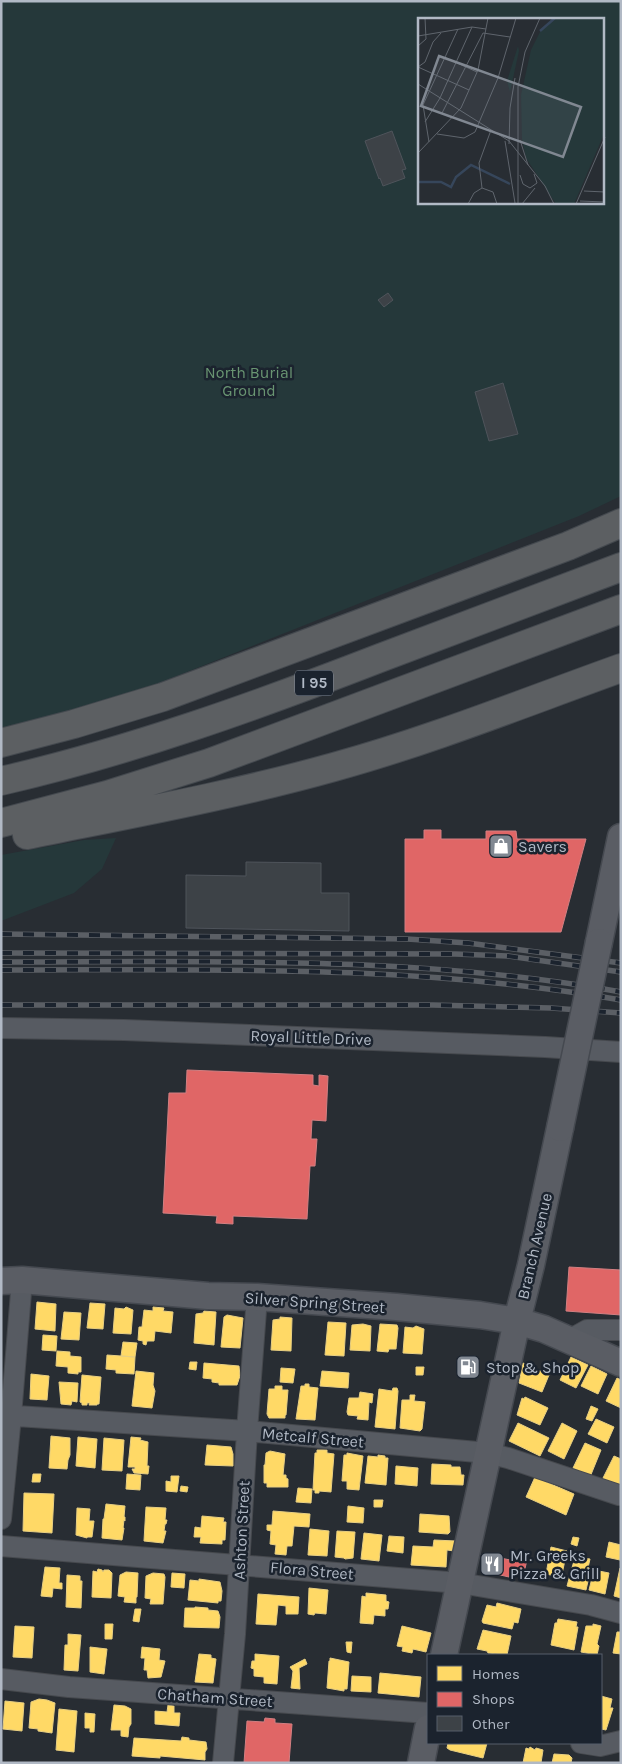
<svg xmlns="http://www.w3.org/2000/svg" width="622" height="1764" viewBox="0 0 622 1764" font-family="Karla,sans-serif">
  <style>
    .green { fill: #25383a; fill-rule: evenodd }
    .homes { fill: #ffd966; stroke: #e8cf82 }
    .shops { fill: #e06666; stroke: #d27f82 }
    .building { fill: #3d4247; stroke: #4f545b }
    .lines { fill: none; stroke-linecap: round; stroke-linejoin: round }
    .minor-casing { stroke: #46494e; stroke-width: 22 }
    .major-casing { stroke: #454950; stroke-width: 29 }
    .highway-casing { stroke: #44494f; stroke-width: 30 }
    .minor { stroke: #575b62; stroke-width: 20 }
    .major { stroke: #5a5d64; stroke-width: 26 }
    .highway { stroke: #5c5f62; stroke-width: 28 }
    .rail-casing { stroke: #5b5f65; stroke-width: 5.5 }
    .rail { stroke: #1b232e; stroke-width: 4; stroke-dasharray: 11; stroke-linecap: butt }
    .major-bridge-casing { stroke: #454950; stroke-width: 29; stroke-linecap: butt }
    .major-bridge { stroke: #5a5d64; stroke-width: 26 }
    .labels { text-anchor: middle; stroke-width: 5; stroke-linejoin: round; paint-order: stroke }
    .shield { fill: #1b232e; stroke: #848c98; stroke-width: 1 }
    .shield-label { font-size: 15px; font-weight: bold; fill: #b1b9c5 }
    .park-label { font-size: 16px; fill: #699572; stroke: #1b232e }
    .poi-label { font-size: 16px; fill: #b1b9c5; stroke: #1b232e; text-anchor: start }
    .street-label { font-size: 16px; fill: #b1b9c5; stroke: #1b232e }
    .inset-river { fill: none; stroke: #36465b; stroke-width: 2.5 }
    .inset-road { fill: none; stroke: #5f656d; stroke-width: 1 }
    .view { fill: #818892; fill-opacity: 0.15; stroke: #818892; stroke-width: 2.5 }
    .inset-edge { fill: none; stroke: #b1b9c5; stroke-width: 2.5 }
  </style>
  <rect width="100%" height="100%" fill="#282d33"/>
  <path class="green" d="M1,1H621V496L579,516L99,707L1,731ZM420,19H603V202H420Z
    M116,838L102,869L74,893L1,921V855L84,840Z"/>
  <path class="homes" d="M37,1302L56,1304L55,1331L35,1329Z
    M90,1303L105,1304L103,1329L87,1328Z
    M126,1307L133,1310L131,1334L113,1333L115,1308L124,1309Z
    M153,1307L164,1308L163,1311L173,1312L171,1333L155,1331L154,1341H147L146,1345L143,1344V1341L138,1340L139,1327H142L144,1310L153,1311Z
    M204,1311L216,1312L214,1345L194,1343L196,1314L203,1313Z
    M64,1312L81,1313L79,1340L61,1339Z
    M227,1315L243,1318L240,1348L221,1347L224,1317Z
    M280,1317L292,1318L291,1351L271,1350L273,1320L280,1319Z
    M328,1322L346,1323L344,1356L325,1355Z
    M363,1324L371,1326L370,1351L350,1350L352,1325Z
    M380,1324L397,1325L398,1328L396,1349H389L388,1352L377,1351Z
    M416,1326L424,1329L422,1354L403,1353L405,1327L413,1328Z
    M43,1335L57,1336L56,1351L42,1350Z
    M123,1342L137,1343L135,1357L121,1356Z
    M57,1351L70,1352V1356L81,1357V1372H78V1374L68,1373V1367L56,1366Z
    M107,1355L135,1357L134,1374L116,1373V1370L106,1369Z
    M571,1357L588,1365L576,1388L560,1380Z
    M190,1362H197L196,1370L189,1369Z
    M204,1363L239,1366L240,1376L237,1385H219V1383L212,1382V1379L203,1378Z
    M523,1363L549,1375L542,1392L519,1383Z
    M591,1366L607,1374L598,1394L581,1386Z
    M416,1367H424L423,1375H416Z
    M281,1368L295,1369L293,1383L280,1382Z
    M136,1371L154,1373L153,1385L155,1391L152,1408L132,1406Z
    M322,1371L349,1373L348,1388L320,1386Z
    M31,1374L49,1376L47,1400L30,1399Z
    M82,1375L101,1377L99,1404H97V1405H89L90,1403H87V1405H82V1403L80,1402Z
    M617,1378L621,1380V1408L606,1401Z
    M59,1382L78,1383L77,1402L72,1401L71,1405L61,1404Z
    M305,1384H309V1387L318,1388L315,1420L296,1419L301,1386H305Z
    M275,1386H282V1390H288L286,1415H285V1418H269L267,1414L269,1389H275Z
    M393,1388H397L398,1391L395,1429L375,1427L379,1389L392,1391Z
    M360,1392L373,1394L372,1403L369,1402L368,1420L357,1419L358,1416L348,1415L347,1412L349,1398H359Z
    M410,1395H415L414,1401L425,1402L422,1429L420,1431L400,1428L402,1400H410Z
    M525,1397L548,1408L540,1425L517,1415L522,1398L524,1399Z
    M591,1406L598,1409L592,1421L586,1419Z
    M596,1419L614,1427L607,1443L588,1434Z
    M518,1423L549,1438L540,1456L509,1441Z
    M562,1423L577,1431L564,1459L548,1451Z
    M51,1436L70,1438V1455L68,1460L67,1469L49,1468Z
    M78,1437L97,1439L95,1468L76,1466Z
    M131,1437L141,1438L140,1440L148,1442L147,1466H149L148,1474L134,1473L132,1469H135V1467H128Z
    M104,1438L124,1440L122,1471L102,1470Z
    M585,1443L601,1450L590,1477L573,1468Z
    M207,1445L231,1447L233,1454V1466L205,1465Z
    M317,1450H327V1453L334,1454L331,1492L319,1491V1493H315V1490H313L315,1453H317Z
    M270,1451L285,1454L283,1475H286V1478L288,1479V1487H267V1483H264V1465H265L266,1453Z
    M347,1453L363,1456L359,1490L347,1489V1481H342L344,1455H347Z
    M378,1455L385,1456V1458H388L386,1485L365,1483L368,1456L378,1457Z
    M614,1456L621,1459V1485L618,1490L601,1482Z
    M432,1464L451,1465V1467H460L461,1475H464L463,1485L431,1484Z
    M396,1466L418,1468L417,1486L395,1484Z
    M33,1474H41L40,1482H32Z
    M127,1474L141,1475L140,1490L126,1489Z
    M171,1476H179L177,1492L166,1491V1481L171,1482Z
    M535,1477L574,1494L566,1515L526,1497Z
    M181,1486L188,1487L187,1492L180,1491Z
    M298,1488L312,1489L311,1503L296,1502Z
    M24,1493L54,1494L52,1533L23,1531Z
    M374,1500H383L382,1507H374Z
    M106,1504L125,1506L124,1517H125V1521L124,1520L123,1528H124L122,1540L102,1538L103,1519H104Z
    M348,1506L364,1508L363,1523L347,1522Z
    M146,1507L166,1508L165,1520H167L166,1524H165L164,1531H166L163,1543L144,1541Z
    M77,1508L90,1509L89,1521H94L92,1537H87V1538L76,1535Z
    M273,1511L310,1514L309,1527L294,1526L292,1546H287L286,1555L275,1554L276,1545L270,1544L271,1531L267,1530V1525H272Z
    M420,1514L449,1516L450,1532L448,1534L419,1532Z
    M202,1516L224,1518L223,1522H226L225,1540H222V1544L200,1543L201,1537H194L195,1527L201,1528Z
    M310,1529L329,1531L327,1556L308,1555Z
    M337,1531L355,1532L353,1558L345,1559L344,1558L335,1557Z
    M364,1533L382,1535L379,1561L361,1559Z
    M389,1536L404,1537L403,1553L387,1551Z
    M573,1537L579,1538L577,1546L571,1544Z
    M434,1540L456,1541L454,1551L447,1550L446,1567L411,1565L413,1546L433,1547Z
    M609,1542L621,1545L620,1560L606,1557Z
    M551,1547L567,1551L562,1574L556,1573L555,1576L546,1574Z
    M575,1557L590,1559L588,1568H591L586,1590L567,1586Z
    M45,1567L60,1568L59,1583H62V1589L53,1588L52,1597L41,1596Z
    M620,1568H621V1598L614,1596Z
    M98,1569L102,1570L103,1572L104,1570H109L112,1573L111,1598L92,1597L93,1571L97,1572Z
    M594,1570L609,1573L605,1594L589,1590Z
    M126,1572L138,1573L137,1597H136V1603L124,1602L125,1597L118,1596L120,1575Z
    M153,1573L164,1574L165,1577L163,1604H150L151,1599L145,1598L146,1576Z
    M172,1573L185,1574L184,1588L171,1587Z
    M67,1575L80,1576V1581H82L81,1608L66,1607Z
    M199,1579L220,1582L222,1591L221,1601H218V1603L188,1600L190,1580L199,1581Z
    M309,1588L328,1590L326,1614L315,1613L314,1615L308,1614Z
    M366,1593L386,1595V1601L389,1602L388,1609H385V1616L374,1615L373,1624L360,1623L362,1596L366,1597Z
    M258,1594L299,1597L298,1614H286V1606L278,1605L276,1625L256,1624Z
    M497,1603L521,1609L518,1623L514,1622L512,1629L483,1623L482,1621L487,1605L496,1607Z
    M195,1607L208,1608V1610L218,1611L220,1617L219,1628L184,1627L185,1608H195Z
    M135,1609H141L139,1622L133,1621Z
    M558,1619L577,1622L576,1627H578L574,1650L551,1645L555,1623H557Z
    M105,1624H113L112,1639H105Z
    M593,1624L601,1626L597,1644L599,1646L597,1655L581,1652L586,1626H593Z
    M15,1626L34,1627L32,1658L13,1657Z
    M402,1626L431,1633L426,1652L413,1649L412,1653L402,1651L403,1647L397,1646Z
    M483,1630L511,1636L507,1655L488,1653L487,1651L477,1649Z
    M617,1632H621V1654L613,1653Z
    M68,1634L81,1635L78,1671L64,1670L65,1645H68Z
    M346,1642H352L351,1653L347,1652Z
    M90,1647L107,1649L104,1674L90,1672Z
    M142,1647L160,1649L159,1660L165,1661L161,1677L148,1678L147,1670H144L145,1658H141Z
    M199,1654L211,1655V1658L216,1659L213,1683L195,1682Z
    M255,1654L279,1656L277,1684L264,1683V1677L254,1676V1669L251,1668L252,1661H255Z
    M330,1658L349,1662L347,1689H344V1691L327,1688L329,1661H330Z
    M305,1659L307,1664L299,1668L300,1689L291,1688L293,1671L290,1667Z
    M380,1673L421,1677L419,1697L378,1693Z
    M352,1676L371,1677V1692L351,1691Z
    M601,1696L612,1699L610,1708H613L606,1730L601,1729Z
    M39,1699L47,1700L55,1703L52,1733L38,1731V1729L29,1728L31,1702Z
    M5,1701L24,1703L22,1731L3,1729Z
    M114,1705L125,1706L131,1709V1724L129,1727L128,1737L121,1736V1730H111Z
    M168,1705L174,1706V1713H180L179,1726L155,1724V1711L167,1712Z
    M59,1709L77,1711L74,1752L56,1750Z
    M85,1713L95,1714L94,1732H90V1728H85Z
    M182,1737L189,1738V1740L206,1742L207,1749L205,1752V1760L160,1756V1758L132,1756L134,1738L181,1741Z
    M448,1743H487L483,1758L450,1750L447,1748Z
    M530,1747L535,1750L536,1748L543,1750L541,1763H523L526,1748L529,1749Z
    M554,1754L569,1755L572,1758L571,1763H552Z"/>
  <path class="shops" d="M424,830H441V839H486V831H516L517,839H586L561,932H405V839H424Z
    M187,1070L313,1075V1085L319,1086V1075L328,1076L326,1121L312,1120L311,1139H317L315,1166H310L307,1219L233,1216V1224L216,1223L217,1216L163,1213L169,1093H186Z
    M569,1267L621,1270V1315L566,1311Z
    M486,1555L515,1561L516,1557L527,1560L523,1577L510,1574L509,1577L483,1571Z
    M265,1718L275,1719V1723L292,1724L289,1763H244L247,1721L264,1722Z"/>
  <path class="building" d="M392,131L406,169L402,170L405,178L383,186L380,178L379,179L365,141Z
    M388,293L393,300L384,307L378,300Z
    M503,383L518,434L489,441L475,392Z
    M246,862L321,863V893H349V931L186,928V875L246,876Z"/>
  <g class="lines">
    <g class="minor-casing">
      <path id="minor" d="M1,1028L124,1030L545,1047L621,1052
        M569,1340L587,1330H621
        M1,1415L247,1431L488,1453L508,1458L619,1495
        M1,1519L11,1416L22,1280
        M1,1546L460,1583L591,1605L621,1613
        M1,1679L69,1687L428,1713
        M581,1743L600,1746L621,1741
        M223,1763L235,1634L247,1431L257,1297"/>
    </g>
    <g class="major-casing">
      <path id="major" d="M599,942L621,837
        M1,1281L22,1280L208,1296L257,1297L396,1307L480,1315L517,1321L544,1329L621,1363
        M444,1655L517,1321L531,1265L560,1128
        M421,1763L428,1728"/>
    </g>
    <g class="highway-casing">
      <path id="highway" d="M1,743L74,724L163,697L568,546L621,523
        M1,781C131,751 256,706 380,658C460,628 540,597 621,567
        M1,823L107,795L209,763L621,609
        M27,835C130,814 234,795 334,767C432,740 526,702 621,668"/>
    </g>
    <use href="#minor" class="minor"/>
    <use href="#major" class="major"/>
    <use href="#highway" class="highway"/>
    <g class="rail-casing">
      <path id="rail" d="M1,934L407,939L468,943L621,963
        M1,953L455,954L508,956L621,972
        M1,962C208,962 416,955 621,992
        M1,970C208,970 416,964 621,1000
        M1,1005H433L551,1008L621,1013"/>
    </g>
    <use href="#rail" class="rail"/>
    <g class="major-bridge-casing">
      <path id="major-bridge" d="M560,1128L599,942"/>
    </g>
    <use href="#major-bridge" class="major-bridge"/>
  </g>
  <defs>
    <g id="shop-square" transform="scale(1.25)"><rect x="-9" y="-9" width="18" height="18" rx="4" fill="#818892" stroke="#1b232e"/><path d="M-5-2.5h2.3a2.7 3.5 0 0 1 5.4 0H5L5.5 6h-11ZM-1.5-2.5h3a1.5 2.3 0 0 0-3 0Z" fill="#fff"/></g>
    <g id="fuel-square" transform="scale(1.25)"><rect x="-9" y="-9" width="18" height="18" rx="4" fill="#818892" stroke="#1b232e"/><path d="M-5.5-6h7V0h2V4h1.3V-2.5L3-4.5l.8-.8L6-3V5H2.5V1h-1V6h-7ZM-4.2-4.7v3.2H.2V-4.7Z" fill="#fff"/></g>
    <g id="restaurant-square" transform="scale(1.25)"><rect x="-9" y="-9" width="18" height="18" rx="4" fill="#818892" stroke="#1b232e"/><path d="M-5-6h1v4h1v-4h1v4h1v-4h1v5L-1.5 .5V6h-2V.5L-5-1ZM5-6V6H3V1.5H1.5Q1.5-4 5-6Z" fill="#fff"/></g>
  </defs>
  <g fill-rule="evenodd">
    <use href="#shop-square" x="501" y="846"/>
    <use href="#fuel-square" x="468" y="1367"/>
    <use href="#restaurant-square" x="492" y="1564"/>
  </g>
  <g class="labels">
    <rect class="shield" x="295" y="670.5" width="38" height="25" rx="4"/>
    <g class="shield-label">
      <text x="314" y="688">I 95</text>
    </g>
    <g class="park-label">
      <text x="249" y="378">North Burial<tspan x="249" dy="18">Ground</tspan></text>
    </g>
    <g class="poi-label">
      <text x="518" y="852">Savers</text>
      <text x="486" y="1373">Stop &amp; Shop</text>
      <text x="510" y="1561">Mr. Greeks<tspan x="510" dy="18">Pizza &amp; Grill</tspan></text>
    </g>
    <g class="street-label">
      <text transform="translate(311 1037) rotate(2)" y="6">Royal Little Drive</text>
      <text transform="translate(534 1246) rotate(-77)" y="6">Branch Avenue</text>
      <text transform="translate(315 1302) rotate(4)" y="6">Silver Spring Street</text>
      <text transform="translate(313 1437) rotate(5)" y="6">Metcalf Street</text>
      <text transform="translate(241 1530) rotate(-87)" y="6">Ashton Street</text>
      <text transform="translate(312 1570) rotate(5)" y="6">Flora Street</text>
      <text transform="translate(215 1697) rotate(4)" y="6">Chatham Street</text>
    </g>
  </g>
  <g transform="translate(418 18)">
    <rect width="186" height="186" fill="#282d33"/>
    <path d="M139,0H186V116L156,186H138L108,140L104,121L103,77L113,32L122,14ZM100,28L101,33L92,74L89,63Z" fill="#25383a"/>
    <path class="inset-river" d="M122,13L137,0M0,164H23L33,169L38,159L53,147L92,166"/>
    <path class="inset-road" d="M0,18L54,9L68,11M0,28L8,21L7,0M28,40L59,54M0,49L51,72M0,49L7,44L15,24L23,15M0,66L91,123L127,168L136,186M24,95L65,15L92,19M7,104L22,80L54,9M19,116L46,120L57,114L80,60L98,0M102,122L110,147M87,123L97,185M11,124L5,87L40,11M91,126L92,90L97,60M0,135L43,90L60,52L70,0M102,157L105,166L112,170L119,165L116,156M64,170L61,145L73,112M64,170L75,174L79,186M166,173L187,174M162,183L187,184M50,186L56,175L64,170M100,186V69L107,34L122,0M104,186L117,170M158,186L187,119"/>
    <path class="view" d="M21,38L163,89L145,139L3,88Z"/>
    <rect width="186" height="186" class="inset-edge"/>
  </g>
  <rect width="622" height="1764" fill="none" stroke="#b1b9c5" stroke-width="5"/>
  <rect x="427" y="1654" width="175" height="90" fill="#1b232e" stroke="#575f6a"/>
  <rect x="437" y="1666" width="25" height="15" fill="#ffd966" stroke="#575f6a"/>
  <text x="472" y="1679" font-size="15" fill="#b1b9c5">Homes</text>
  <rect x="437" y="1692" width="25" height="15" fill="#e06666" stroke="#575f6a"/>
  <text x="472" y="1704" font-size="15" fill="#b1b9c5">Shops</text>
  <rect x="437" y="1716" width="25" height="15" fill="#3d4247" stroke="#575f6a"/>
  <text x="472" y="1729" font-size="15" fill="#b1b9c5">Other</text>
</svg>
